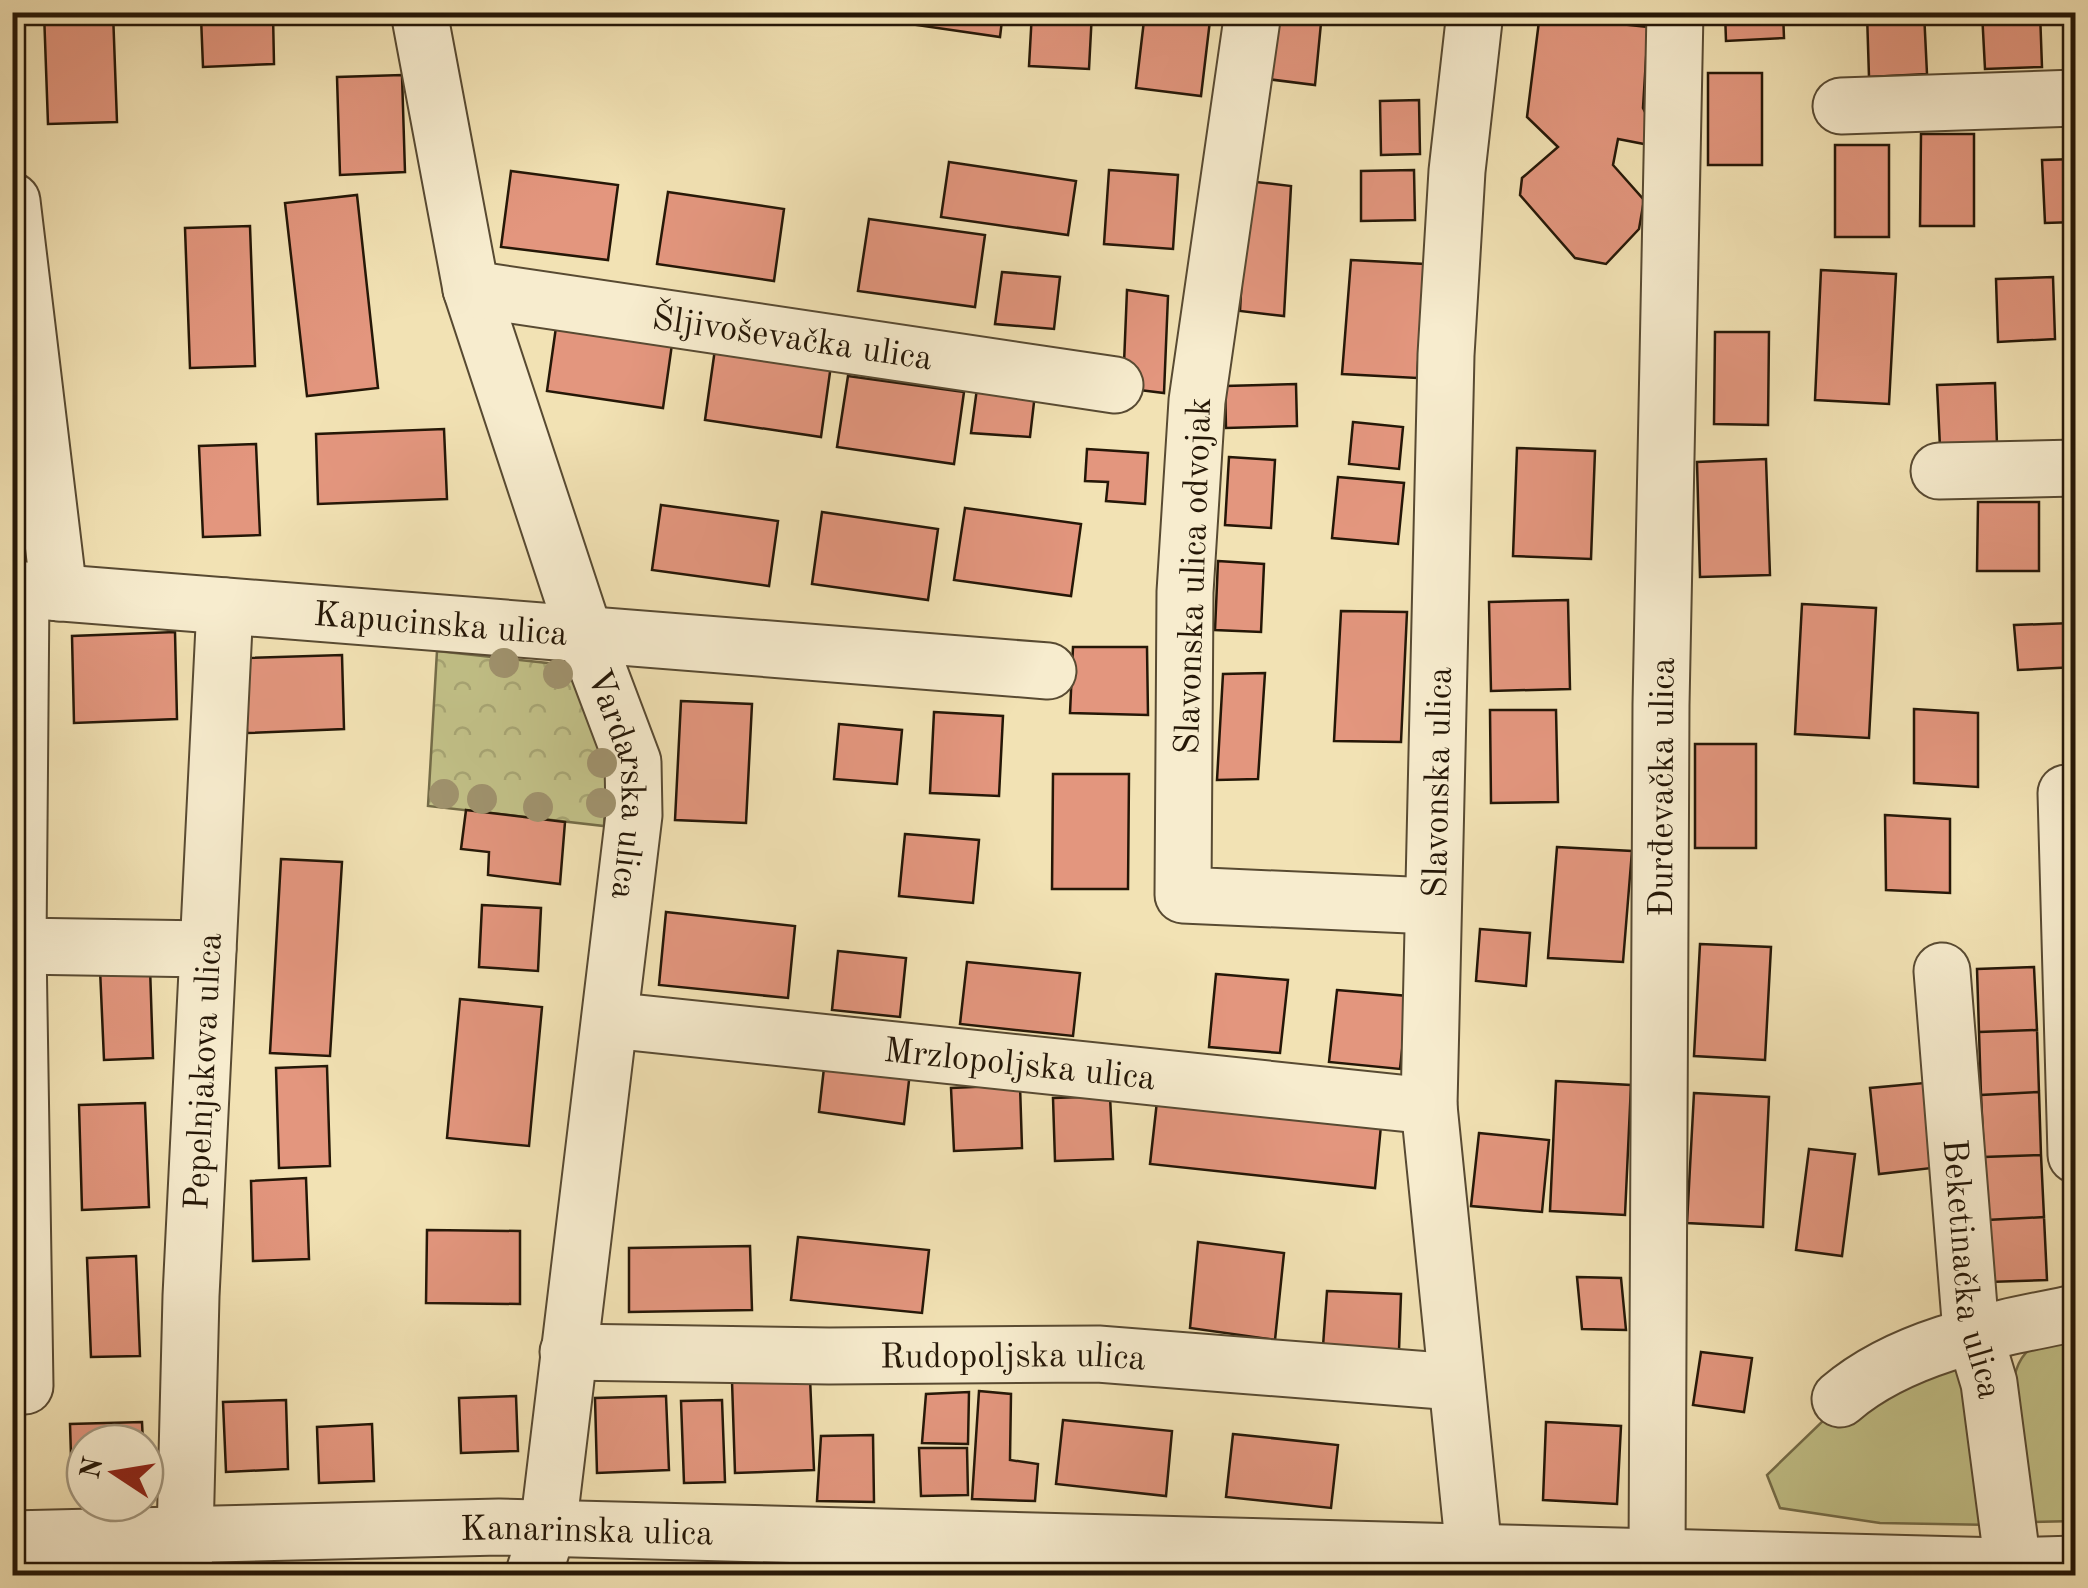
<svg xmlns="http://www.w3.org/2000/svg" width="2088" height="1588" viewBox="0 0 2088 1588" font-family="'Old Standard TT',serif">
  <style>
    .green { fill: #c2c188; stroke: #746c48; stroke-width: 2.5 }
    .forest { fill: url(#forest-crowns); stroke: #746c48; stroke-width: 2.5 }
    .building { fill: #e3967e; stroke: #251707; stroke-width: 2.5 }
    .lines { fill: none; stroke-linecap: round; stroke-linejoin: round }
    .minor-casing { stroke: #584a32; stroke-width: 59 }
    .minor { stroke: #f7ecce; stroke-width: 55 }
    .tree { fill: #a0936e }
    .labels { text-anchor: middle; stroke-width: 9; stroke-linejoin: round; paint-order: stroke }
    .street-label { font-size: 35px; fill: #251707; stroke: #f7ecce }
  </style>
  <defs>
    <pattern id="forest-crowns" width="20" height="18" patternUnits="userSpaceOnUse" patternTransform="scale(2.5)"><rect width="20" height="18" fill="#c2c188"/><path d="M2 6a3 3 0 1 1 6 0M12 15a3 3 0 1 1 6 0" fill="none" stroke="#a7a574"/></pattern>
  </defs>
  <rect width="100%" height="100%" fill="#f2e2b4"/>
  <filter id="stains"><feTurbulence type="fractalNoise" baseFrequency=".002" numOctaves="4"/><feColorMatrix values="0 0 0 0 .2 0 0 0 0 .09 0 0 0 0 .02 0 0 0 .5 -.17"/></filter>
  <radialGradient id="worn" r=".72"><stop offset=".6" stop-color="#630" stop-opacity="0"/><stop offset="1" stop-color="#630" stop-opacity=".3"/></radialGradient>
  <path class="green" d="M2075,1339V1521L2026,1522C2021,1479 1993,1378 2030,1349C2040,1341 2062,1341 2075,1339Z
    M1964,1363L1995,1525L1880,1523L1780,1508L1767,1475L1829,1415Z"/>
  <path class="forest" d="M437,651L566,665L578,682L607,766L604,826L428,806Z"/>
  <path class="building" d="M44,12H113L117,122L48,124Z
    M772,12H841L840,22Z
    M897,12H1003L1000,37L896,22Z
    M1032,12H1092L1089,69L1029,66Z
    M1145,12H1211L1201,96L1136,88Z
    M1361,12H1423V24H1361Z
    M1561,12H1621L1619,24L1648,27L1643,108L1650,122L1644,144L1618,139L1613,165L1644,200L1639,229L1606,264L1575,258L1520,195L1522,178L1558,147L1527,117L1540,13Z
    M1725,12H1783L1784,38L1726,41Z
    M1924,12L1927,74L1869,77L1867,14Z
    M1982,12H2040L2042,67L1985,69Z
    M273,14L274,64L203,67L201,17Z
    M1274,17L1321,23L1315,85L1267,79Z
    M1708,73H1762V165H1708Z
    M402,75L405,172L340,175L337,77Z
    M1419,100L1420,154L1381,155L1380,101Z
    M1921,134H1974V226H1920Z
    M1835,145H1889V237H1835Z
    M2076,159V222L2045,223L2042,160Z
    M949,162L1076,181L1068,235L941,217Z
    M1109,170L1178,175L1173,249L1104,244Z
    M1414,170L1415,220L1361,221V171Z
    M511,171L618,185L608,260L501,247Z
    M1247,181L1291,186L1284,316L1240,311Z
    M668,192L784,209L774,281L657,264Z
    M357,195L378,388L307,396L285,203Z
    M869,219L985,235L975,307L858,291Z
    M250,226L255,366L190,368L185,228Z
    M1351,260L1425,264L1417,378L1342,374Z
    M1821,270L1896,274L1889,404L1815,400Z
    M1002,272L1060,277L1054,329L995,324Z
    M2053,277L2055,339L1998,342L1996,279Z
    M1127,290L1168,296L1164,393L1123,388Z
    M557,320L673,337L663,408L547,391Z
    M1715,332H1769L1768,425L1714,424Z
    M715,349L831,365L821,437L705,420Z
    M848,376L964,392L954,464L837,447Z
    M978,381L1036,385L1030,437L971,433Z
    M1995,383L1997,445L1940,447L1937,385Z
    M1296,384L1297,426L1226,428L1225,386Z
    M1353,422L1403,427L1399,469L1349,464Z
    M444,429L447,499L318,504L316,434Z
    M256,444L260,535L203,537L199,446Z
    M1517,448L1595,451L1591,559L1513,556Z
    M1087,449L1148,453L1145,504L1106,501L1108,482L1085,481Z
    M1229,457L1275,460L1271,528L1225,525Z
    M1766,459L1770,575L1700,577L1697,462Z
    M1338,477L1404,483L1398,544L1332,538Z
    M1978,502H2039V571H1977Z
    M661,505L778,521L769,586L652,570Z
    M965,508L1081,524L1071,596L954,580Z
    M822,512L938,529L928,600L812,584Z
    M1218,561L1264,564L1261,632L1215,630Z
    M1568,600L1570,689L1491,691L1489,602Z
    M1802,604L1876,608L1869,738L1795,734Z
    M1341,611L1407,612L1401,742L1334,741Z
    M2072,623L2076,667L2018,670L2014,625Z
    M175,632L177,719L74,723L72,636Z
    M1073,647H1147L1148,715L1070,713Z
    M342,655L344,729L247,733L244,658Z
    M1265,673L1258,779L1217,780L1223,674Z
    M681,701L752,704L746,823L675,820Z
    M1914,709L1978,713V787L1914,783Z
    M1490,710H1556L1558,802L1491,803Z
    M934,712L1003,716L999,796L930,793Z
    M839,724L902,730L897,784L834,779Z
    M1695,744H1756V848H1695Z
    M1053,774H1129L1128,889H1052Z
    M466,810L565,822L560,884L488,875L489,852L461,849Z
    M1885,815L1950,819V893L1886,890Z
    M905,834L979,840L973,903L899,896Z
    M1557,847L1632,851L1623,962L1548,958Z
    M281,859L342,862L330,1056L270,1053Z
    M482,905L541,908L538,971L479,967Z
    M666,912L795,926L788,998L659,985Z
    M1480,929L1530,933L1526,986L1476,981Z
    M1700,944L1771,947L1765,1060L1694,1056Z
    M838,951L906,958L900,1017L832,1010Z
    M967,962L1080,973L1073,1036L960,1024Z
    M150,967L153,1058L104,1060L100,969Z
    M2034,967L2037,1030L1979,1032L1977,969Z
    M1216,974L1288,980L1280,1053L1209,1047Z
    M1337,990L1408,996L1400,1069L1329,1062Z
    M460,999L542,1007L529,1146L447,1138Z
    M2037,1030L2039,1092L1981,1095L1979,1032Z
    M825,1059L910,1072L904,1124L819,1112Z
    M327,1066L330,1166L279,1168L276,1068Z
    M1556,1081L1631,1085L1625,1215L1550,1211Z
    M1924,1083L1932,1168L1879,1174L1870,1088Z
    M1020,1085L1022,1148L954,1151L951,1088Z
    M1158,1092L1382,1115L1375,1188L1150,1164Z
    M2039,1092L2041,1155L1984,1157L1981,1095Z
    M1694,1093L1769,1097L1763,1227L1687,1223Z
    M1110,1096L1113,1159L1055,1161L1053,1098Z
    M145,1103L149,1207L82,1210L79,1105Z
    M1479,1133L1549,1140L1542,1212L1471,1206Z
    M1809,1149L1855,1154L1842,1256L1796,1250Z
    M2041,1155L2044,1217L1987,1220L1984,1157Z
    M306,1178L309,1259L253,1261L251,1181Z
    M2044,1217L2047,1280L1989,1282L1987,1220Z
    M427,1230L520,1231V1304L426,1303Z
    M798,1237L929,1250L922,1313L791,1300Z
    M1198,1242L1284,1253L1275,1340L1190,1328Z
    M750,1246L752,1310L629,1312V1248Z
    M136,1256L140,1356L91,1357L87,1258Z
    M1577,1277L1621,1278L1626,1330L1582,1329Z
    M1327,1291L1401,1294L1399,1350L1323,1346Z
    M1701,1352L1752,1358L1744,1412L1693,1405Z
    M810,1378L814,1470L735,1473L732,1381Z
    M979,1391L1011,1394L1010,1460L1038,1464L1035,1501L972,1499Z
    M969,1392L968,1444L922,1443L926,1394Z
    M516,1396L518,1451L461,1453L459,1398Z
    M666,1396L669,1470L597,1473L595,1398Z
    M286,1400L288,1469L226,1472L223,1402Z
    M722,1400L725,1482L684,1483L681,1401Z
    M1063,1420L1172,1431L1166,1496L1056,1484Z
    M142,1422L143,1443H85V1486L72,1487L70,1424Z
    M1546,1422L1621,1426L1617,1504L1543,1500Z
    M372,1424L374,1481L319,1483L317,1427Z
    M1233,1434L1338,1445L1331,1508L1226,1497Z
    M873,1435L874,1502L817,1501L821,1436Z
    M919,1448H967L968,1495L921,1496Z
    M749,1563V1576H686V1566Z
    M654,1565L655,1576H595L594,1567Z"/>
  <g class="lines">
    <g class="minor-casing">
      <g id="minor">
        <path id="s1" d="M419,12L471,289L584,632L633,762L634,815L548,1529L533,1576"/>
        <path d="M1253,12L1197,401L1185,592L1183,895L1432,906"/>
        <path d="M1841,106L2076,98"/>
        <path d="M12,201L59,593"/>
        <path id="s2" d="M471,289L1115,385"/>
        <path d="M1939,471L2076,468"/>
        <path id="s3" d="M12,589L1048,671"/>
        <path d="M21,590L18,946L25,1386"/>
        <path d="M2066,793L2076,1155"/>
        <path d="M18,946L208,949"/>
        <path id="s4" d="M1942,971L1970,1320L1989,1383L2013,1566"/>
        <path id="s5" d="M610,1020L1429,1106"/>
        <path id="s6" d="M568,1352L829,1356L1098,1354L1455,1382"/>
        <path d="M1840,1399C1903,1345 1996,1329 2076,1313"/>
        <path id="s7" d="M12,1539L499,1527L2003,1566"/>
        <path id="s8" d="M1474,1552L1429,1106L1446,355L1457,171L1475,12"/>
        <path id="s9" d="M1657,1559L1661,705L1675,12"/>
        <path id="s10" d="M184,1576L191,1296L225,606"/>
        <path d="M1980,1576L2003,1566L2076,1564"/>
      </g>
    </g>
    <use href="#minor" class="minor"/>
  </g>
  <g class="tree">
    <circle cx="504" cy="663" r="15"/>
    <circle cx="558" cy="674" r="15"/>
    <circle cx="602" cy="763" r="15"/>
    <circle cx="444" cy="794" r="15"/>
    <circle cx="482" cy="799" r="15"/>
    <circle cx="601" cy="803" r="15"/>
    <circle cx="538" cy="807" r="15"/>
  </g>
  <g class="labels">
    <g class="street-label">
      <text dy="12" stroke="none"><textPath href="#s2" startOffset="325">Šljivoševačka ulica</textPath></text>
      <text transform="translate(1192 576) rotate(-88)" y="12">Slavonska ulica odvojak</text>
      <text dy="12" stroke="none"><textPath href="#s3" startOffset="430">Kapucinska ulica</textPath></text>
      <text dy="12" stroke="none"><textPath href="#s8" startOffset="772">Slavonska ulica</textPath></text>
      <text dy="12" stroke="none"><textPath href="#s1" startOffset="802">Vardarska ulica</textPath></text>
      <text dy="12" stroke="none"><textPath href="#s9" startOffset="772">Đurđevačka ulica</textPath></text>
      <text dy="12" stroke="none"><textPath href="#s5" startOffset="412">Mrzlopoljska ulica</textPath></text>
      <text dy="12" stroke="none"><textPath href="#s10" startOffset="505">Pepelnjakova ulica</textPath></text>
      <text dy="12" stroke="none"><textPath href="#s4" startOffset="300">Beketinačka ulica</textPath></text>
      <text dy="12" stroke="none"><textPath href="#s6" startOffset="445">Rudopoljska ulica</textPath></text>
      <text dy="12" stroke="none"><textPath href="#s7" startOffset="575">Kanarinska ulica</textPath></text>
    </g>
  </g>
  <rect width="2088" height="1588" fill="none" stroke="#f2e2b4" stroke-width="50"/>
  <rect x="15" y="15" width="2058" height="1558" fill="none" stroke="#251707" stroke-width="5"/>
  <rect x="25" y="25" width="2038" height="1538" fill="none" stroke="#251707" stroke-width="2.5"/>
  <g transform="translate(115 1473) rotate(282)"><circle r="48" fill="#f7ecce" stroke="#a3977e" stroke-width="2.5"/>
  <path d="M0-8L18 38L0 25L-18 38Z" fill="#8f2418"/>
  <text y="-15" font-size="28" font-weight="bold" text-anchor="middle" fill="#251707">N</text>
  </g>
  <rect width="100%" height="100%" filter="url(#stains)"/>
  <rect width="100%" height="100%" fill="url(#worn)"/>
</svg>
